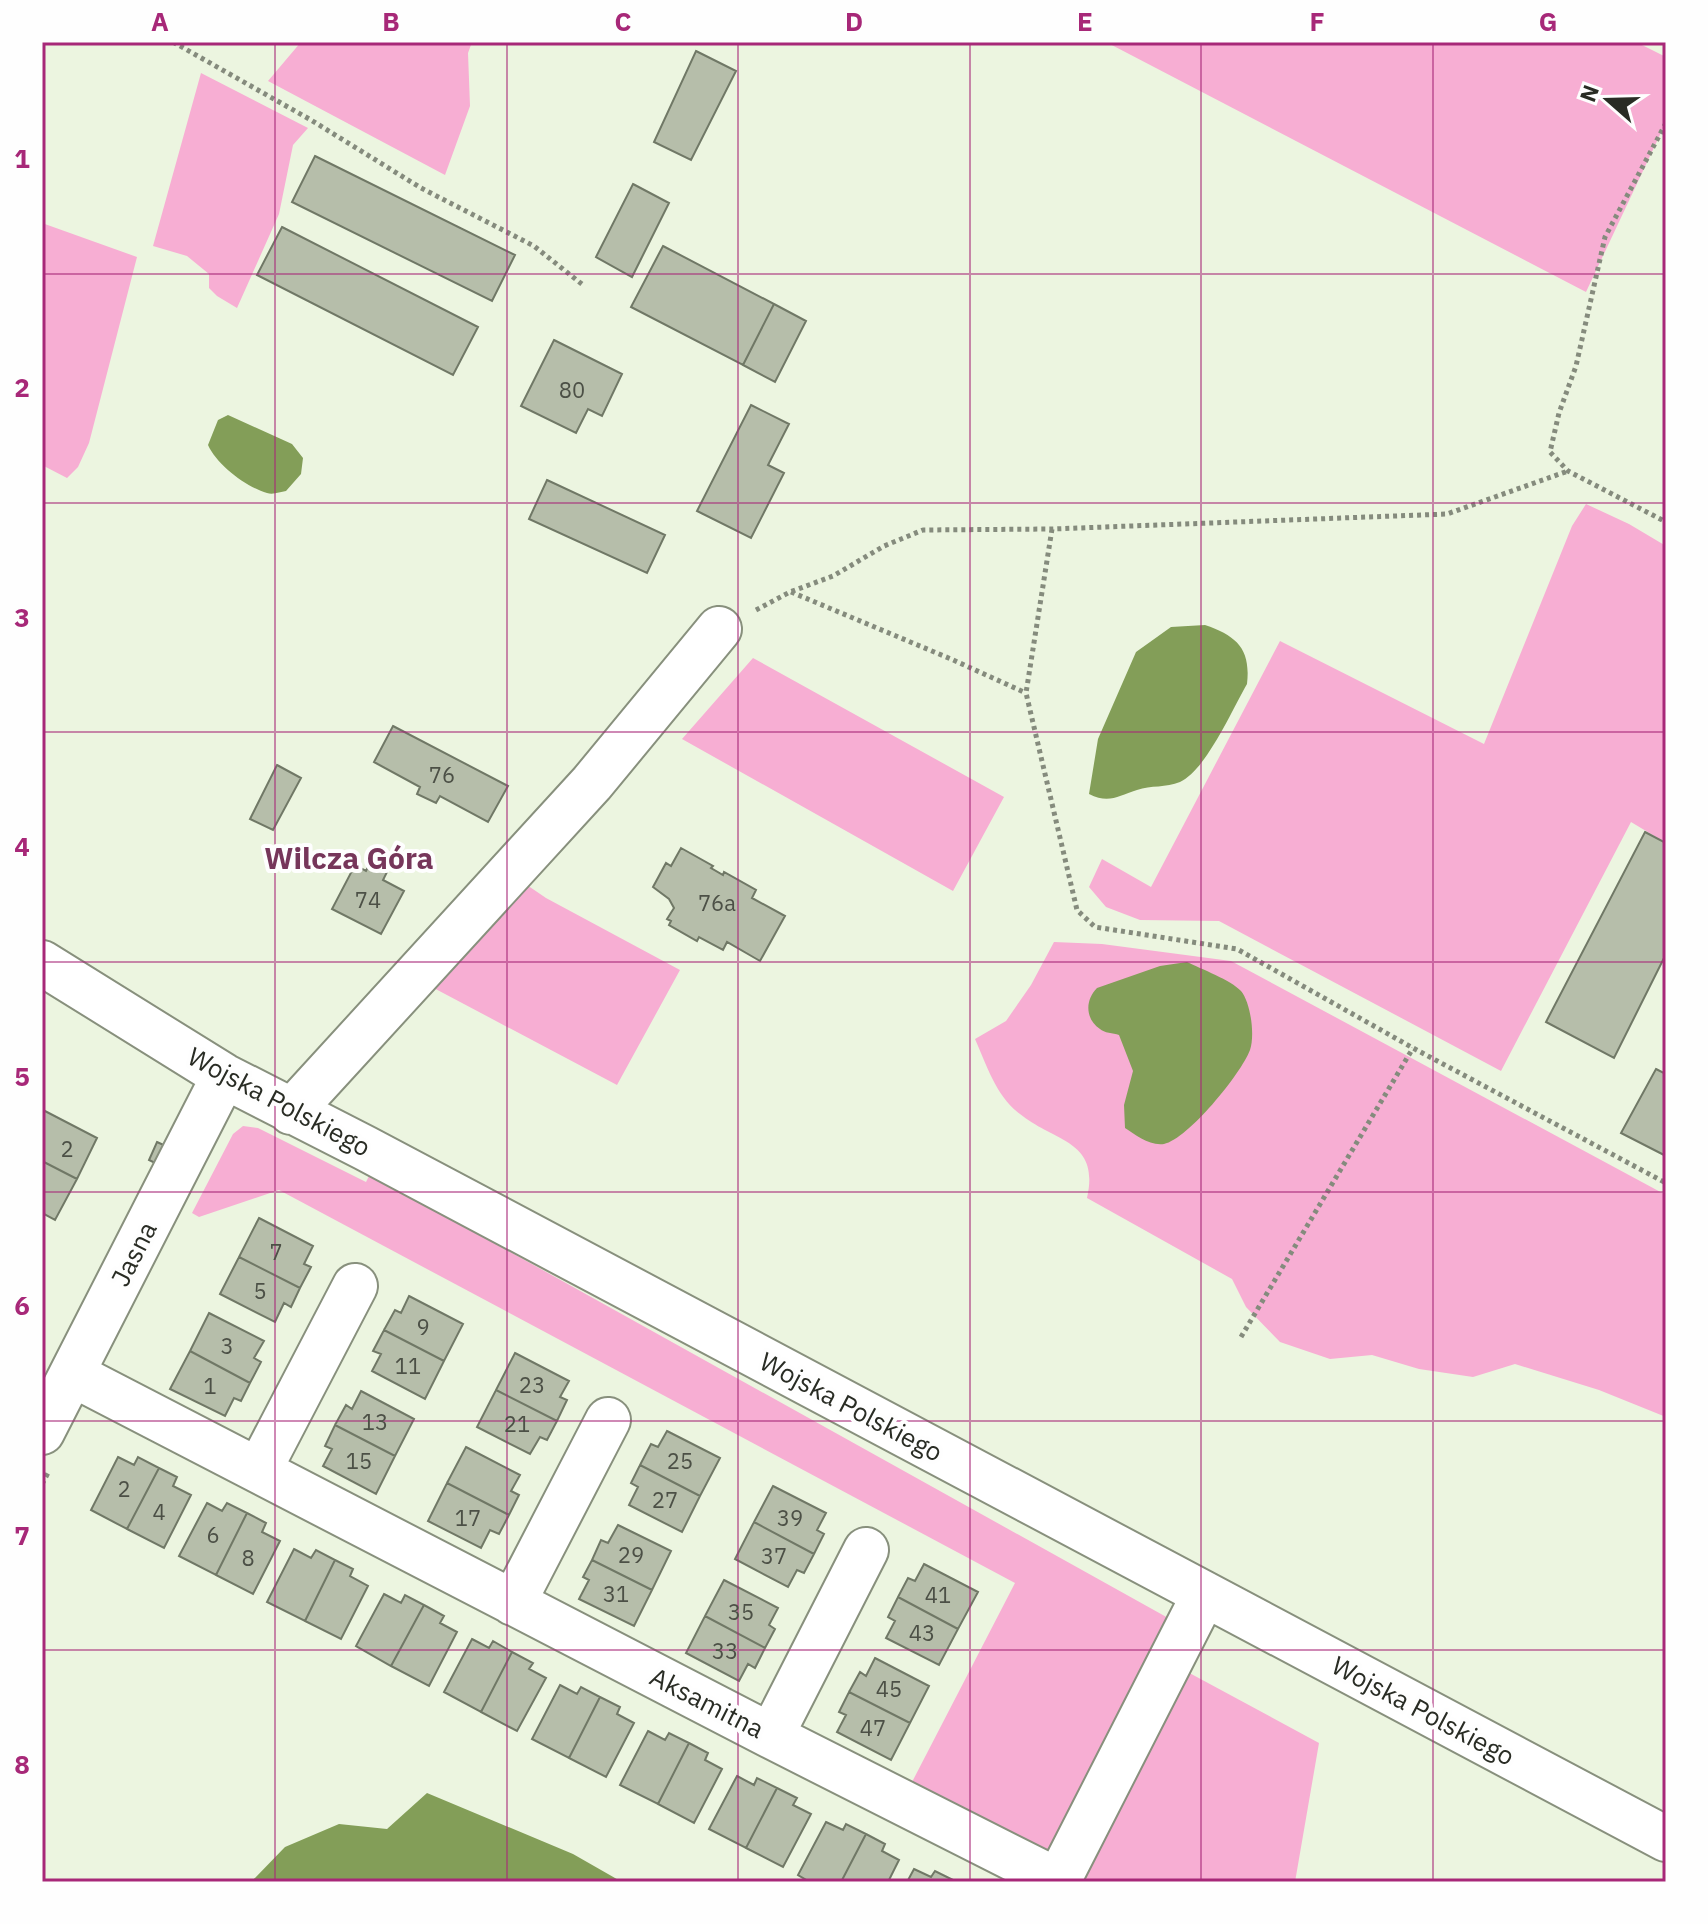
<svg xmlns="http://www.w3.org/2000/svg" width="1708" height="1924" viewBox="0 0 1708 1924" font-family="'IBM Plex Sans',sans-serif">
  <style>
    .green { fill: #f7aed3 }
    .water { fill: #839e58 }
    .building { fill: #b6beaa; stroke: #707866; stroke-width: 2 }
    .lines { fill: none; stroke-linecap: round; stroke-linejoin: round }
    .minor-casing { stroke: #88907d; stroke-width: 48 }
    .path { stroke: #858b7d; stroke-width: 5; stroke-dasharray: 4 4; stroke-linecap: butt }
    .minor { stroke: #fff; stroke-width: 44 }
    .grid { fill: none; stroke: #a72878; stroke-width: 2; stroke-opacity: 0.55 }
    .labels { text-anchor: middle; stroke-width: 8; stroke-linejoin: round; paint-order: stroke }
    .number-label { font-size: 22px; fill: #4c5046 }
    .street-label { font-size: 26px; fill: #292c24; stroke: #fefefe }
    .quarter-label { font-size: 30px; font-weight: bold; fill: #76365a; stroke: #fefefe }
    .neatline { fill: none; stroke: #a72878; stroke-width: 3 }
    .grid-label { font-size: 26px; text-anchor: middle; font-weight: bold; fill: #a72878 }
  </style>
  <rect width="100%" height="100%" fill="#ecf5e0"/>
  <path class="green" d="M301,42H472L468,53L470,106L445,175L268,81Z
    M1106,42H1636L1666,57V122L1586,292Z
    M201,73L308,128L293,145L279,214L237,308L217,296L209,288V274L187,256L153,246Z
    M42,223L137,257L89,443L78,467L67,478L42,465Z
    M1586,504L1629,524L1666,546V843L1631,822L1501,1071L1219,921L1140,920L1106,907L1089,887L1102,859L1151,887L1280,641L1484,744L1572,526Z
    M753,658L1004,797L953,891L682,739Z
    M524,883L546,898L680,970L617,1085L428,985Z
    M1054,942L1102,944L1231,961L1666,1195V1417L1599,1390L1515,1364L1473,1377L1419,1369L1372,1355L1330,1359L1280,1342L1246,1307L1232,1279L1087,1198C1100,1140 1056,1143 1020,1114C996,1096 987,1066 975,1039L1006,1021L1031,985Z
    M243,1126L258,1128L366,1182L370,1174L1170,1619L1053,1849L1044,1853L911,1784L1015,1583L279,1190L199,1217L192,1213L233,1134Z
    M1182,1669L1319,1743L1295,1882H1074Z"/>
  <path class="water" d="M228,415L292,444L303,458L301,474L286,491C280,492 273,495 267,493C246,487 217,465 208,445L218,420Z
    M1205,625C1237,636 1251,649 1247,684C1232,710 1206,770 1180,782C1166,788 1151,785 1137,790C1118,796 1109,804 1089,794L1098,739L1136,652L1171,627Z
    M1187,962C1201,969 1231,980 1241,991C1251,1003 1255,1036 1250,1050C1241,1074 1188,1139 1164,1144C1149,1146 1136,1135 1125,1128L1124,1105L1133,1071L1119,1035C1113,1033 1104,1033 1100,1029C1085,1019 1085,1000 1097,988L1160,966Z
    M427,1793L573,1854L622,1882H251L285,1847L339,1824L387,1829Z"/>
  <path class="building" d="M696,51L736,71L691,160L654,142Z
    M315,156L515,255L492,301L292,202Z
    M633,184L669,203L632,277L596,257Z
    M282,227L478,327L453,375L257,275Z
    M663,246L774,304L743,365L631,307Z
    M774,304L806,321L775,382L743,365Z
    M554,340L622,374L602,416L588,409L576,433L521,406Z
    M751,405L789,424L768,465L784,473L751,538L697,511Z
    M547,480L665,535L647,573L529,519Z
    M393,726L508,786L488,822L440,796L436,803L417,794L420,787L374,762Z
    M277,765L301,778L273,830L250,819Z
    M1645,832L1666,843V954L1614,1058L1546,1022Z
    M681,848L713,866L711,868L723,875L724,872L756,890L752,898L785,916L760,961L727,942L723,950L699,937L697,941L669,925L671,921L667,919L674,908L669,899L653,887L666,863L671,866Z
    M372,859L389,868L383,880L404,891L381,934L332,909L355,865L366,871Z
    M1656,1069L1666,1074V1156L1621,1133Z
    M43,1110L97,1138L77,1179L42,1161Z
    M157,1142L168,1147L159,1165L149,1160Z
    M42,1161L77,1179L55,1220L42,1213Z
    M259,1218L313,1246L304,1264L311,1267L300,1288L239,1257Z
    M239,1257L300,1288L291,1307L284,1303L275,1322L220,1294Z
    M409,1296L463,1324L444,1361L384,1330L395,1310L401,1313Z
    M209,1313L264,1341L254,1358L261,1362L250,1383L190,1351Z
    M384,1330L444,1361L425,1399L372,1371L381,1354L373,1351Z
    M190,1351L250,1383L241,1401L234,1398L225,1416L170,1389Z
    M515,1353L569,1381L560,1397L567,1400L557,1421L496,1390Z
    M496,1390L557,1421L547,1440L540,1437L530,1454L477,1427Z
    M361,1391L414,1419L395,1456L335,1425L346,1405L352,1409Z
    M335,1425L395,1456L376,1494L323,1466L332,1449L325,1446Z
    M667,1431L720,1458L700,1496L640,1465L651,1444L658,1447Z
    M466,1447L520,1475L511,1491L519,1495L509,1515L447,1483Z
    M118,1457L134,1465L138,1457L159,1468L127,1529L91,1510Z
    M640,1465L700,1496L682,1532L629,1505L638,1487L631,1483Z
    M159,1468L177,1477L173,1486L191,1495L164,1548L127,1529Z
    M447,1483L509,1515L499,1534L490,1530L481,1548L428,1521Z
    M773,1486L826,1513L817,1530L824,1534L814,1554L754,1522Z
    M207,1503L222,1511L227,1503L247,1513L216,1575L179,1556Z
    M247,1513L266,1523L262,1532L280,1541L253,1594L216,1575Z
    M754,1522L814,1554L804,1573L797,1570L788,1587L735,1559Z
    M618,1525L671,1551L652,1590L592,1560L601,1540L608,1543Z
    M294,1549L311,1558L316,1550L335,1560L305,1621L267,1602Z
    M335,1560L353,1569L350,1576L368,1586L341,1639L305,1621Z
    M592,1560L652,1590L634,1626L579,1599L589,1580L583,1577Z
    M924,1564L978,1592L958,1629L898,1597L908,1578L915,1581Z
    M724,1580L778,1608L769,1625L775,1629L765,1648L705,1616Z
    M384,1594L401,1603L405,1595L424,1605L391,1666L356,1646Z
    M898,1597L958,1629L939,1665L886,1638L895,1621L888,1617Z
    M424,1605L444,1616L440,1623L457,1632L429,1686L391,1666Z
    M705,1616L765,1648L755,1668L748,1664L739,1681L686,1653Z
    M472,1639L489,1648L493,1641L512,1652L481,1712L444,1692Z
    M512,1652L533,1663L529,1669L546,1678L517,1731L481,1712Z
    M875,1658L929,1686L910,1723L849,1692L860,1672L866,1676Z
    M560,1685L577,1694L581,1687L600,1697L569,1758L532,1739Z
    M849,1692L910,1723L891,1760L837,1732L846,1715L839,1712Z
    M600,1697L620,1707L617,1714L634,1723L606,1777L569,1758Z
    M648,1731L665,1740L669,1733L689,1743L658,1804L620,1785Z
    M689,1743L708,1753L705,1760L722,1769L694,1823L658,1804Z
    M737,1776L754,1785L757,1778L777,1788L746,1848L709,1829Z
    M777,1788L797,1798L793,1805L811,1814L783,1867L746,1848Z
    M826,1822L843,1830L846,1824L866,1834L841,1882H810L798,1875Z
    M866,1834L885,1844L882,1851L899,1860L888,1882H841Z
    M914,1869L931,1877L935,1871L955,1881L907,1882Z"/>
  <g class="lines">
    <g class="minor-casing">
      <path id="minor" d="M42,963L224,1076L365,1148L1666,1839
        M291,1112L592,783L719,629
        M72,1374L771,1736L1058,1881L1204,1595
        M42,1432L224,1076
        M259,1470L355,1286
        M513,1603L608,1420
        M771,1736L866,1550"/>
    </g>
    <path class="path" d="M173,42L311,120L421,188L534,246L583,285
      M1666,123L1605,237L1576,366L1559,413L1550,452L1568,471L1666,522
      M1052,529L1026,693L1077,910L1095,927L1237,949L1413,1048L1666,1183
      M791,592L951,659L1026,693
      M756,610L790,592L833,576L884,546L923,530L1052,529L1447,514L1568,471
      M1241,1337L1413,1048
      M42,1484L49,1471"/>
    <use href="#minor" class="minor"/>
  </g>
  <path class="grid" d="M275,42V1882M507,42V1882M738,42V1882M970,42V1882M1201,42V1882M1433,42V1882M42,274H1666M42,503H1666M42,732H1666M42,962H1666M42,1192H1666M42,1421H1666M42,1650H1666"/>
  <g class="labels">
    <g class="number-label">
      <text x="572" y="398">80</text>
      <text x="442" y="783">76</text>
      <text x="368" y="908">74</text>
      <text x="717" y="911">76a</text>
      <text x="67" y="1157">2</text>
      <text x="276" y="1260">7</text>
      <text x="260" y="1299">5</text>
      <text x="423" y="1335">9</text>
      <text x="227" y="1354">3</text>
      <text x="408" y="1374">11</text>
      <text x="532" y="1393">23</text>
      <text x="210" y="1394">1</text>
      <text x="375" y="1430">13</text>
      <text x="517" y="1432">21</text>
      <text x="359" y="1469">15</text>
      <text x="680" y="1469">25</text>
      <text x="124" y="1497">2</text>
      <text x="665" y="1508">27</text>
      <text x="159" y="1520">4</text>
      <text x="468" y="1526">17</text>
      <text x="790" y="1526">39</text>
      <text x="213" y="1543">6</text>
      <text x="631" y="1563">29</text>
      <text x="774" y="1564">37</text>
      <text x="248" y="1566">8</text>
      <text x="616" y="1602">31</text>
      <text x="938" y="1603">41</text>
      <text x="741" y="1620">35</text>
      <text x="922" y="1641">43</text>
      <text x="725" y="1659">33</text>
      <text x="889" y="1697">45</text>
      <text x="873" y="1736">47</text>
    </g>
    <g class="street-label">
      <text transform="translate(279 1102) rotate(28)" y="9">Wojska Polskiego</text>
      <text transform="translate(134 1254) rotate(-63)" y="9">Jasna</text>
      <text transform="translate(851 1407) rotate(28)" y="9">Wojska Polskiego</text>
      <text transform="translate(707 1703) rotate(27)" y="9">Aksamitna</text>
      <text transform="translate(1423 1711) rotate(28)" y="9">Wojska Polskiego</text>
    </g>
    <g class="quarter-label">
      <text x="349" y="869">Wilcza Góra</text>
    </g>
  </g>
  <rect width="1708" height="1924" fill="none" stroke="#fefefe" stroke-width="88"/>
  <g transform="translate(1608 100) rotate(290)" stroke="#fefefe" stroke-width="6" paint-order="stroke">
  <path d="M0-6L14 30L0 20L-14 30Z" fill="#292c24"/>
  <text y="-12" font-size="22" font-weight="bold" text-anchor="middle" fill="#292c24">N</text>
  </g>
  <rect x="44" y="44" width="1620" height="1836" class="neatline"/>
  <g class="grid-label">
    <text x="160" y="31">A</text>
    <text x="391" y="31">B</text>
    <text x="623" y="31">C</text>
    <text x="854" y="31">D</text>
    <text x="1085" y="31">E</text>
    <text x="1317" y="31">F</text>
    <text x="1548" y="31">G</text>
    <text x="22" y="168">1</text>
    <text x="22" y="397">2</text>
    <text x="22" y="627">3</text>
    <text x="22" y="856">4</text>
    <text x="22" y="1086">5</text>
    <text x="22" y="1315">6</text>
    <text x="22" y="1545">7</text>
    <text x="22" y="1774">8</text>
  </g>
</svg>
